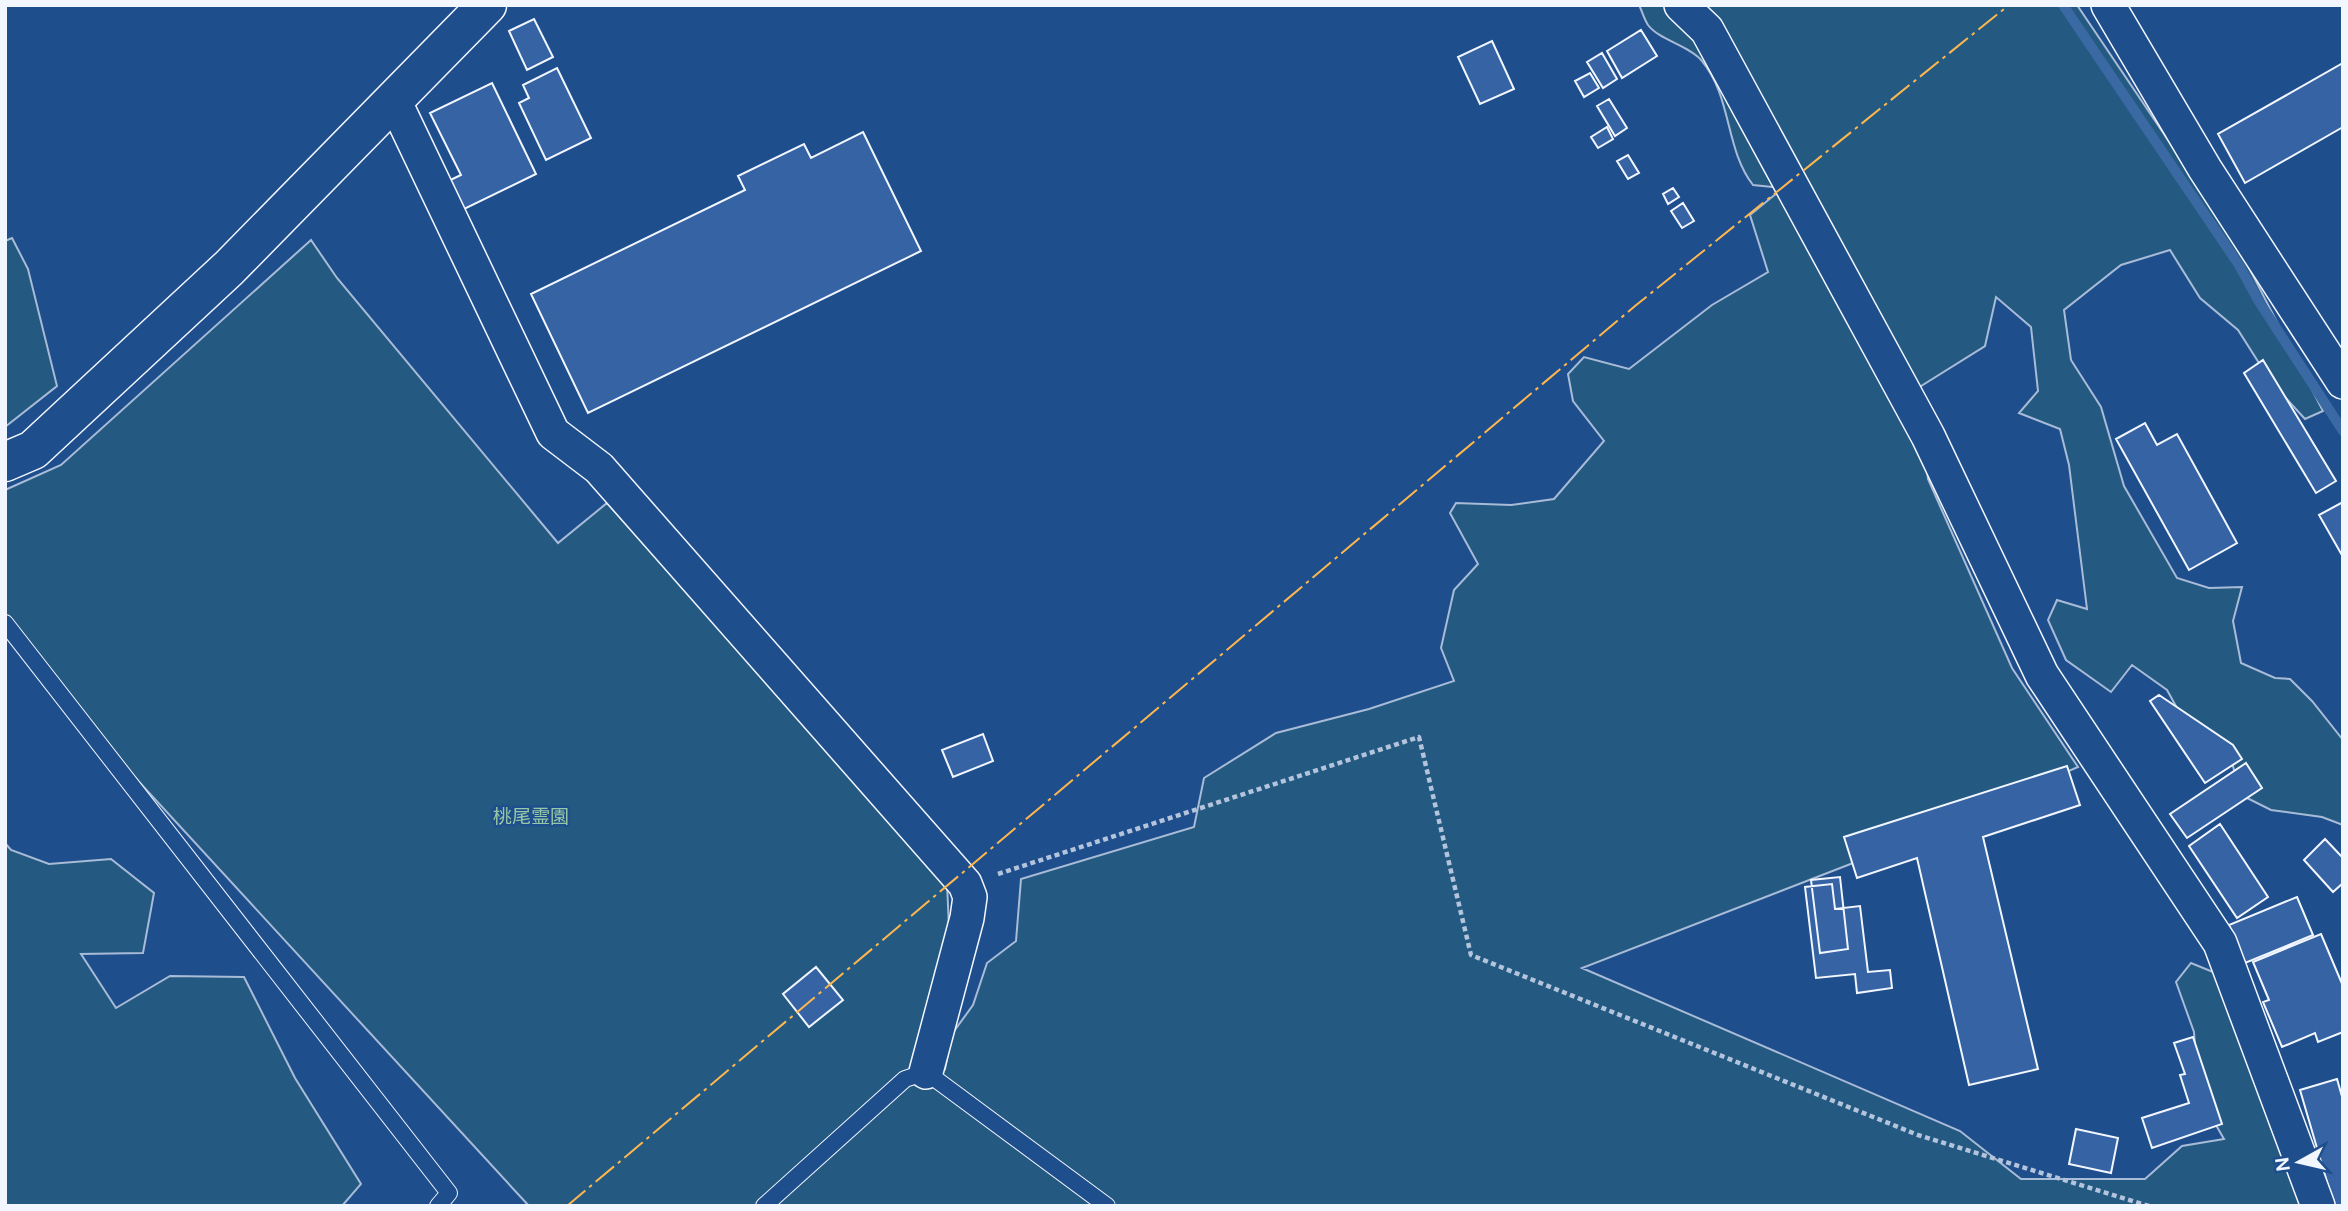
<svg xmlns="http://www.w3.org/2000/svg" width="2348" height="1211" viewBox="0 0 2348 1211" font-family="'DM Sans','Noto Sans JP',sans-serif">
  <style>
    .green { fill: #245a82; stroke: #a8bbd7; stroke-width: 2 }
    .lines { fill: none; stroke-linecap: round; stroke-linejoin: round }
    .stream { stroke: #3b69a3; stroke-width: 10 }
    .building { fill: #3563a3; stroke: #f2f6ff; stroke-width: 2 }
    .lane-casing { stroke: #f2f6ff; stroke-width: 18 }
    .street-casing { stroke: #f2f6ff; stroke-width: 36 }
    .secondary-casing { stroke: #f2f6ff; stroke-width: 41 }
    .path { stroke: #b3c4dc; stroke-width: 4.5; stroke-dasharray: 5 3.5; stroke-linecap: butt }
    .lane { stroke: #1f4e8c; stroke-width: 16 }
    .street { stroke: #1f4e8c; stroke-width: 33 }
    .secondary { stroke: #1f4e8c; stroke-width: 38 }
    .power { stroke: #ffb74d; stroke-width: 2; stroke-dasharray: 24 5 3.5 5; stroke-linecap: butt }
    .labels { text-anchor: middle; stroke-width: 5; stroke-linejoin: round; paint-order: stroke }
    .park-label { font-size: 19px; fill: #97c8a6; stroke: #1f4e8c }
  </style>
  <rect width="100%" height="100%" fill="#1f4e8c"/>
  <path class="green" d="M1639,5H2077L2232,235L2323,411L2305,419L2271,382L2238,330L2200,298L2170,250L2121,265L2064,310L2071,360L2101,407L2124,486L2177,578L2209,588L2242,587L2233,621L2241,663L2275,678L2290,679L2312,701L2343,740V825L2322,817L2271,810L2241,795L2229,752L2182,717L2167,690L2132,665L2111,692L2066,660L2048,620L2057,600L2087,609L2069,465L2060,429L2019,413L2038,391L2031,327L1996,297L1985,346L1918,388L1928,479L2012,668L2078,767L1866,858L1582,968L1960,1131L2021,1179H2145L2182,1146L2224,1139L2198,1094L2194,1032L2176,982L2191,963L2218,974L2306,1206H529L5,636V490L61,465L311,240L337,278L558,543L607,503L947,883L949,928L916,1056L945,1069L952,1034L973,1005L987,963L1016,941L1021,879L1194,827L1204,778L1276,733L1369,709L1454,681L1441,648L1454,590L1478,564L1450,513L1456,503L1511,505L1554,499L1604,441L1573,401L1568,374L1584,357L1629,369L1712,305L1768,272L1750,215L1783,188L1753,185C1725,149 1732,97 1702,61C1690,46 1659,40 1648,25C1644,19 1642,11 1639,5Z
    M12,238L28,269L57,386L5,427V241Z
    M5,843L11,850L49,864L111,859L154,893L143,953L81,954L116,1008L170,976L244,977L295,1078L361,1184L342,1206H5Z"/>
  <g class="lines">
    <path class="stream" d="M2063,5L2239,265L2258,300L2343,431"/>
  </g>
  <path class="building" d="M534,19L553,57L527,70L509,31Z
    M1641,30L1657,56L1622,78L1607,51Z
    M1492,41L1514,89L1480,104L1458,57Z
    M1602,53L1617,79L1603,88L1587,62Z
    M2343,63V127L2245,183L2218,134Z
    M557,68L591,138L546,160L519,103L529,98L523,85Z
    M1590,73L1599,88L1584,97L1575,81Z
    M492,83L536,174L458,212L444,183L461,175L430,113Z
    M1609,99L1627,128L1615,136L1597,106Z
    M1607,127L1613,139L1598,148L1591,137Z
    M863,132L921,251L588,413L531,294L745,190L738,176L804,144L811,158Z
    M1628,155L1639,173L1628,179L1617,161Z
    M1673,188L1679,197L1668,204L1663,194Z
    M1683,203L1694,221L1682,228L1671,211Z
    M2263,360L2336,481L2316,493L2244,373Z
    M2145,423L2157,445L2177,434L2237,543L2189,570L2116,439Z
    M2343,502V557L2319,515Z
    M2159,695L2233,745L2242,759L2205,783L2150,701Z
    M983,734L993,761L953,777L942,750Z
    M2246,763L2262,788L2187,838L2170,814Z
    M2067,766L2080,805L1983,837L2038,1069L1969,1085L1917,858L1857,878L1844,837Z
    M2220,824L2268,897L2237,918L2189,846Z
    M2325,839L2343,858V883L2333,892L2304,860Z
    M1840,877L1848,949L1820,953L1811,880Z
    M1832,884L1835,909L1860,906L1868,972L1890,970L1892,988L1857,993L1855,974L1816,978L1805,887Z
    M2297,897L2313,935L2245,963L2229,925Z
    M2321,934L2343,986V1032L2318,1042L2315,1033L2282,1047L2263,1002L2269,1000L2253,962Z
    M816,967L843,1000L809,1027L783,994Z
    M2193,1037L2222,1124L2152,1148L2142,1118L2189,1103L2180,1075L2185,1074L2174,1043Z
    M2337,1079L2343,1100V1206H2334L2300,1090Z
    M2076,1129L2118,1138L2111,1173L2069,1164Z"/>
  <g class="lines">
    <g class="lane-casing">
      <path id="lane" d="M5,623L449,1193L438,1206
        M764,1206L905,1079L926,1072L1107,1206"/>
    </g>
    <g class="street-casing">
      <path id="street" d="M1681,5L1707,30L1928,436L2042,675L2220,943L2318,1206
        M2108,5L2205,169L2343,382
        M394,100L553,433L599,468L965,884L970,897L967,918L926,1072"/>
    </g>
    <g class="secondary-casing">
      <path id="secondary" d="M5,462L33,450L229,268L487,5"/>
    </g>
    <path class="path" d="M998,874L1419,737L1471,955L1918,1135L2149,1206"/>
    <use href="#lane" class="lane"/>
    <use href="#street" class="street"/>
    <use href="#secondary" class="secondary"/>
    <path class="power" d="M567,1206L1635,306L2009,5"/>
  </g>
  <g class="labels">
    <g class="park-label">
      <text x="531" y="823">桃尾霊園</text>
    </g>
  </g>
  <rect width="2348" height="1211" fill="none" stroke="#f2f6ff" stroke-width="14"/>
  <g transform="translate(2299 1162) rotate(262)" stroke="#1f4e8c" stroke-width="5" paint-order="stroke">
  <path d="M0-5L12 26L0 18L-12 26Z" fill="#f2f6ff"/>
  <text y="-10" font-size="19" font-weight="bold" text-anchor="middle" fill="#f2f6ff">N</text>
  </g>
</svg>
